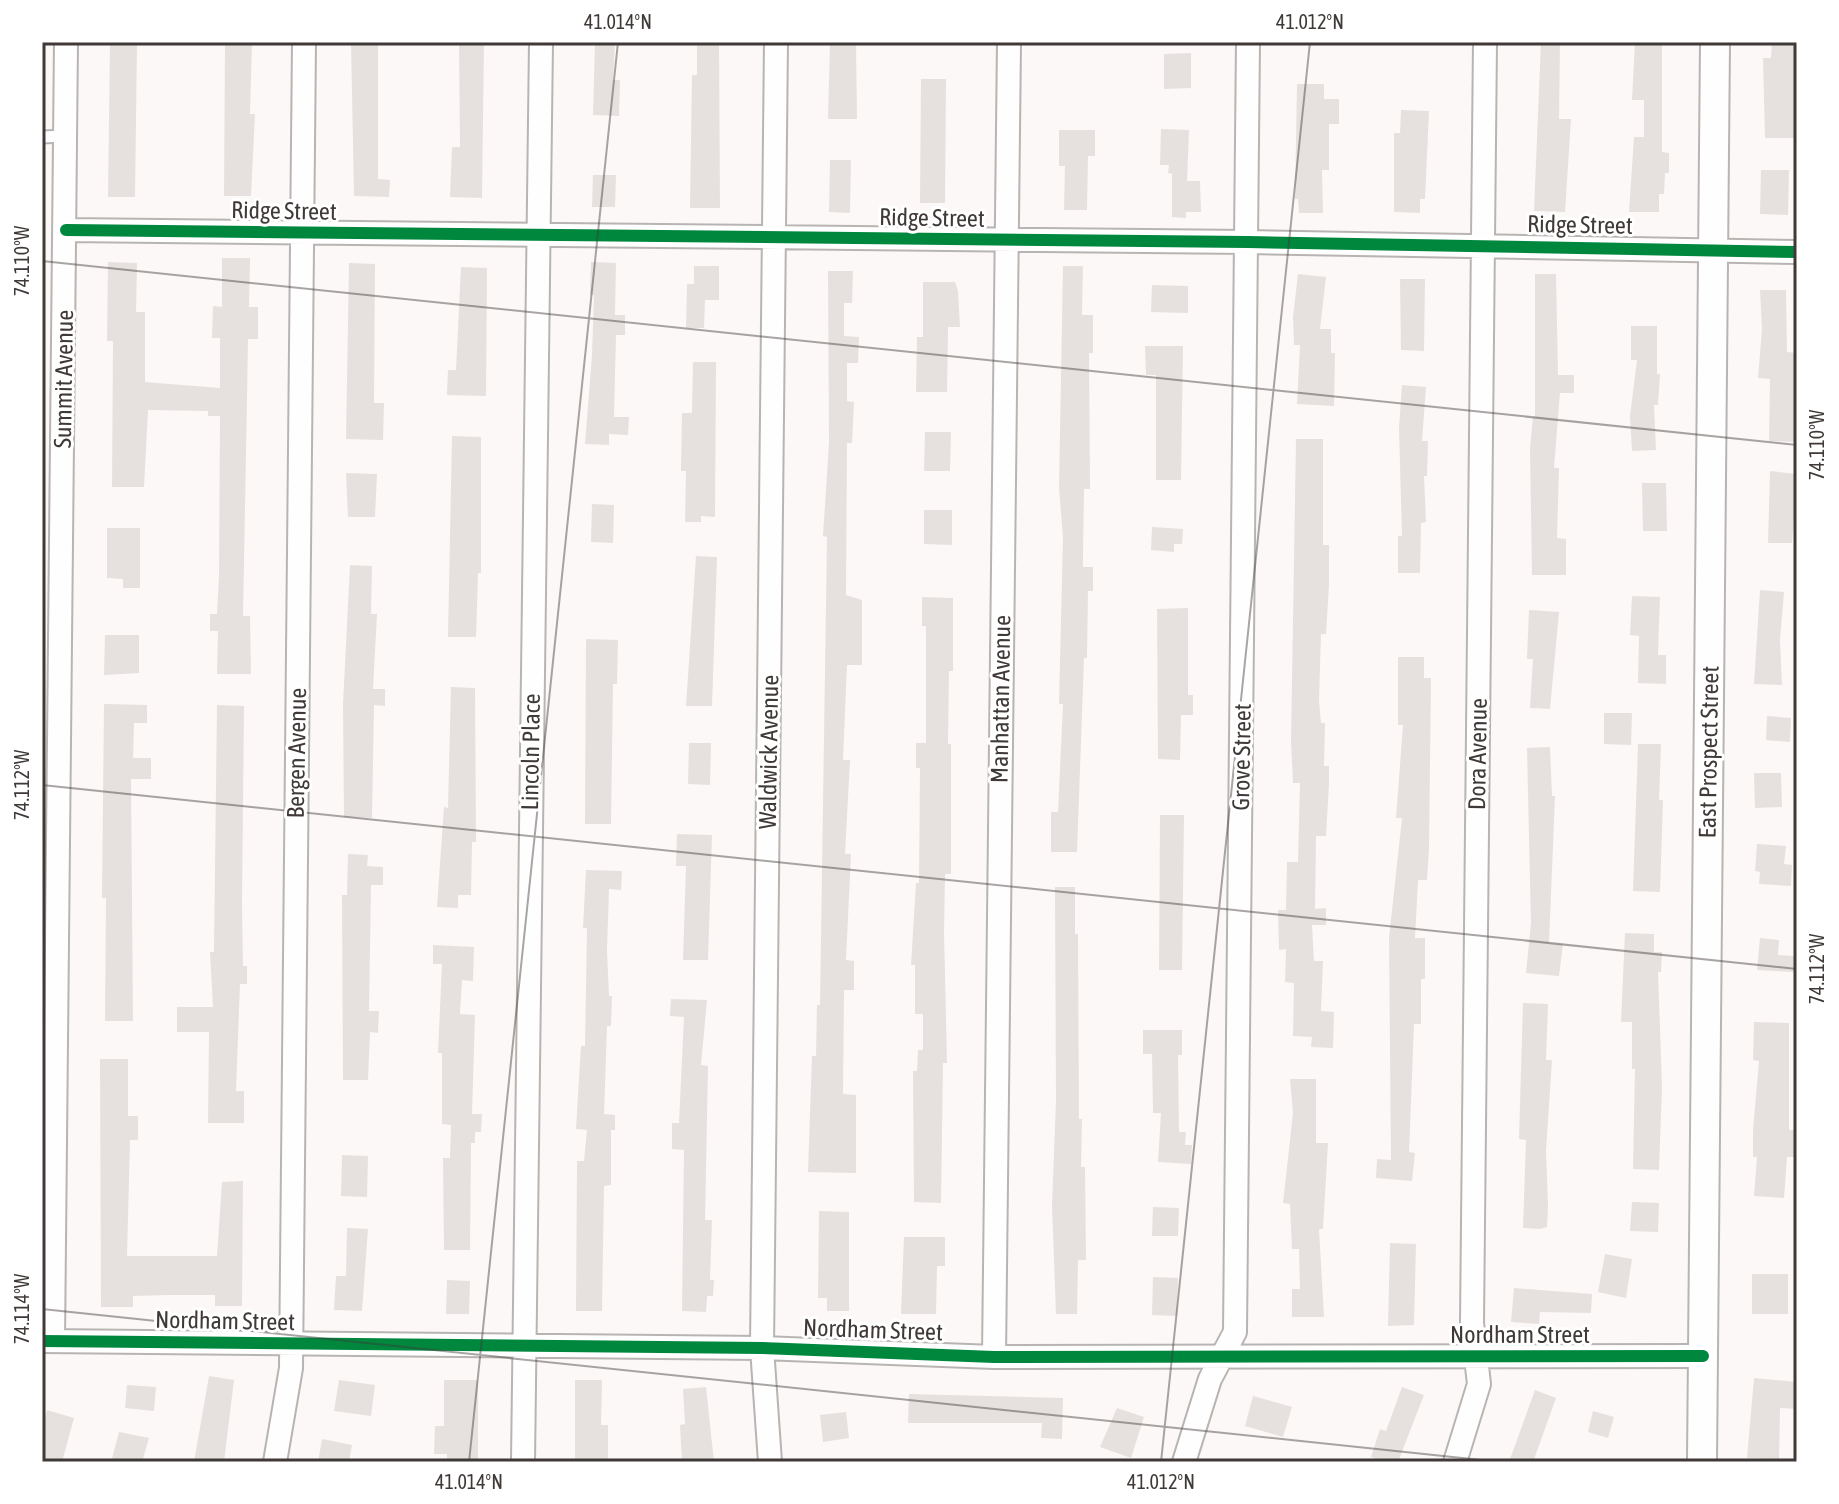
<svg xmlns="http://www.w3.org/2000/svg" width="1839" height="1504" viewBox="0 0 1839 1504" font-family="'Asap Condensed',sans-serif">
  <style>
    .building { fill: #e6e1df }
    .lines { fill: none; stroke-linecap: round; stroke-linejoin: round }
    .service-casing { stroke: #b8b4b2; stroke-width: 15 }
    .minor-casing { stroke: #b8b4b2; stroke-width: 26 }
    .tertiary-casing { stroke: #b8b4b2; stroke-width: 32 }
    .service { stroke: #fffefe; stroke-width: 11 }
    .minor { stroke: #fffefe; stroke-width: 22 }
    .tertiary { stroke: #fffefe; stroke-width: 28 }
    .cycleway-casing { stroke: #fff; stroke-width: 17 }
    .cycleway { stroke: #00873e; stroke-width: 12 }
    .ticks { fill: none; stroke: #3f3937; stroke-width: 2; stroke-opacity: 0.45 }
    .labels { text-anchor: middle; stroke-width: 6; stroke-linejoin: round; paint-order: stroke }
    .street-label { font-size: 24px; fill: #3f3937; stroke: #fff }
    .neatline { fill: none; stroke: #3f3937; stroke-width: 3 }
    .ticks-label { font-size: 20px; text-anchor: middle; fill: #3f3937 }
  </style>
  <rect width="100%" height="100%" fill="#fcf8f7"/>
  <path class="building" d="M110,42H137L135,197H108Z
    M225,42H252L250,114H255L251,196H224Z
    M351,42H378V179L390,180L389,197L354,196Z
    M459,42H484L482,198L450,197L452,147H460Z
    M595,42H615L613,80H620L619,116L593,115Z
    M697,42H719L720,208H690L692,75H697Z
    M830,42H856L857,119H828Z
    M1541,42H1560L1559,119H1571L1565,212L1534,211Z
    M1635,42H1662V152L1669,153V173H1665L1664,194H1659V212H1629L1634,137H1644V100H1632Z
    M1772,42H1796V138H1765L1763,58H1771Z
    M1191,53V88L1164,89V54Z
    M921,79H946L945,203H920Z
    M1297,84H1324V99H1339V124H1329V170H1322L1323,213H1299L1298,199H1295Z
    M1401,110L1429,111L1425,199H1420V213L1394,212V133H1400Z
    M1161,129L1189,130L1187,181H1200L1201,212H1186V218L1172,217V174L1168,173L1169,165H1160Z
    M1059,130H1095V156H1088L1087,210H1064L1065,166H1059Z
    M830,160H851L850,213L829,212Z
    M1761,170H1789L1788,215L1760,214Z
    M593,175H616L615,207H592Z
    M222,258H250L249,307H258V339H248L247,399L243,616H250L251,674H217L218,631H210V614H217L219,575L220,416H208V411L148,410L144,487H112L113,341H107L108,262L137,263L136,312H145V382L220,388V338H212L213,306L222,307Z
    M591,262L616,263L615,315H625V335H616L614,417H629L628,435L609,434V445L585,444L592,355L594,295H590Z
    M349,263L375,264L374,403H384L383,440L346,439Z
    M694,266H719V300H705L704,328H686L687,284H694Z
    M1063,266H1083L1082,315H1093V353H1089L1090,489H1084L1083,554V567H1093V591H1088L1087,658H1084L1077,852H1051V812H1058L1063,704H1059L1063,537L1059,488Z
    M461,267L487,268L486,396L447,395L448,370H456Z
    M828,271H853L852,303H844V336L859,337L858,363H847V401L854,402L852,443H847L846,595L862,600V665H847L843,760H850L845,854H851L846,960L854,961V990H844L843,1094L856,1095V1173L808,1172L812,1056H816L817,1005H820L827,537L823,536L829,443Z
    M1298,274L1326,277L1320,329H1331V353H1335L1334,406L1297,404L1300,345H1294L1293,317Z
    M1535,274H1556L1558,375H1574V393H1560L1554,468H1559L1557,538L1566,539V575H1532L1530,448L1533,417H1535Z
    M1400,279H1425L1424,351L1401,350Z
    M923,282H955L958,291L960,327H948L947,392H916L917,337H923Z
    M1152,285L1188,286V313L1151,312Z
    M1760,290H1786L1787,352L1797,353V442L1769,441L1770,379L1758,378L1762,329Z
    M1631,326H1657V374H1660L1658,405H1654L1656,450L1632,451L1630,416L1637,360H1631Z
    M1145,346H1183L1181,480H1156V375H1146Z
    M693,362H716L715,517L701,516V522H685L686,471H681L682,413H692Z
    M1402,385L1426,387L1422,441H1428L1427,476H1424L1426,522L1421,523L1420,573H1398V536H1402L1399,428Z
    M925,432H951L950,471H924Z
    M452,436L481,437V573H478L476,637H448Z
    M1296,439H1323V545H1329V585L1326,634H1321L1319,701L1321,723H1325L1324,766H1329V783L1326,836H1316L1315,909L1326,908V925H1312L1314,961H1323L1321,1011L1334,1012L1333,1048L1311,1047L1312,1037L1293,1036L1294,983L1285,982L1286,949L1279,950L1278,910H1286L1287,862H1298L1300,783H1293L1291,741Z
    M1770,471L1797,474L1792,543H1768Z
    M346,473L377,474L375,517H348Z
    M1642,483H1666L1667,531H1643Z
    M592,504L614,505L613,543L591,542Z
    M924,510H952V545L924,544Z
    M1152,527L1183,529L1182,544H1174V552L1151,550Z
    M107,528H140V588H123V579L107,578Z
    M696,556L717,557L712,706H686Z
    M350,565L372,566L371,614H377L373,689H385V706L374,705L372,818L344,817L343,704Z
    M1760,590L1784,592L1780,640L1782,685L1754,684Z
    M1632,596L1660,597L1658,655H1666V684L1638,683L1639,636L1630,635Z
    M922,597L953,598V671H949L948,744H951V874H945L944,932L947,1063H943L941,1203L914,1202L913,1071H917L918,1050H923V1014H915V965H911L916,883H919L920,768H916V743H926V626H922Z
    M1188,608V695H1193V715H1181L1180,760L1158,759L1157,609Z
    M1529,610L1559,612L1550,709L1530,708L1533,659H1527Z
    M105,635H139V673L104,675Z
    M586,639L618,640L617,684H613L611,824H585Z
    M1398,657H1424V678H1431L1429,848L1427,880H1418L1415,938H1425V979H1421V1024H1414L1409,1152L1415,1153L1412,1181L1376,1178L1377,1159L1391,1160L1389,938L1402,818H1396L1403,725H1398Z
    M451,687L475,688L476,842H472L471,895H458V908L437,907L444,807L448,808Z
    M104,704L147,705V723H134L133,758H151V779H131L133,1021H105L106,898H102Z
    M217,705L244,706L242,904L243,966H247V984H240L236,1091H244V1123H208L209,1032H177V1007H213L210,952H214Z
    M1604,713H1632L1631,745L1604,744Z
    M1767,716L1791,718L1790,742L1766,740Z
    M689,743H711L710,785L688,784Z
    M1638,744H1661L1659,800H1663L1660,892L1633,891Z
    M1550,747L1552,796H1555L1549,943L1563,944L1559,976L1526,973L1531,923L1527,748Z
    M1754,773H1781L1782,807L1755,808Z
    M1160,815H1184L1182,970H1159Z
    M677,834L712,835L708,960H683L686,866H676Z
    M1757,844L1786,846L1784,864L1792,865L1791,886L1759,884L1760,872L1755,871Z
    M348,854L368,855L367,866L383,867V885H371L369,1011H379L378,1033L370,1032L368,1080H343L342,895H347Z
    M586,870L622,871L621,890L609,889L607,950L609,996H612L611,1026H607L604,1114L615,1115V1130H611V1185L604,1186L602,1311H576L577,1161H584L587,1130L576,1129L581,1046H585L587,928H583Z
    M1055,887H1075V934H1078L1079,1119H1082L1081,1167H1085L1086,1260H1078L1077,1314H1056L1052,1206L1056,1101Z
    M1625,933L1654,934V952H1662L1661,972H1658L1662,1087L1659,1170L1633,1169L1635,1069H1632V1022H1621Z
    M1760,938L1779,940L1778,955L1795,956L1794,972L1757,970Z
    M433,945L474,947L473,981L462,980L460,1014L475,1015L472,1114H482L481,1132H475V1143H471L470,1250H444L443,1158H450L451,1125L442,1124V1053H438L442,964H433Z
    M671,999L707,1000L701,1065L708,1066L705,1220H712L710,1280H714L713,1296H707L706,1312L682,1311L684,1150L672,1149V1123H679L684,1017L670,1016Z
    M1523,1003L1548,1004L1546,1060H1552L1546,1151L1548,1205L1547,1227L1540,1229L1523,1228L1526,1140L1519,1139Z
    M1754,1022L1789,1023V1130H1797V1157H1787L1784,1198L1754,1196L1757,1157H1753V1130L1759,1061L1753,1060Z
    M1143,1030H1182V1055H1178L1179,1132H1186L1185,1145H1192L1191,1164L1158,1162L1161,1113H1153L1152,1054H1143Z
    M100,1059H128V1116H138V1140H130L127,1256H217L222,1182L243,1181L242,1306H215V1295H168L133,1296V1307H101Z
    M1290,1079H1316V1143H1328L1323,1229H1319L1324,1317H1292V1289H1300L1299,1249H1292L1290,1204L1283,1203L1293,1113Z
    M342,1155L368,1156L367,1197L341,1196Z
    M1632,1202L1659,1203L1658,1232L1630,1231Z
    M1153,1207L1179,1208L1178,1236H1152Z
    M819,1211L849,1212V1311H827V1298H818Z
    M347,1228L368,1229L362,1311L334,1310L336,1276H346Z
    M904,1237H945V1266H937L936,1314H901Z
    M1390,1243L1416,1244L1414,1325L1388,1326Z
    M1605,1254L1632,1259L1626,1298L1598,1292Z
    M1752,1274H1788V1314H1752Z
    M1153,1277L1178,1278L1177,1316L1152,1315Z
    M447,1280L470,1281L469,1314H446Z
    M1514,1288L1592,1294L1591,1313L1540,1312L1539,1324L1511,1322Z
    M209,1376L234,1380L224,1462H194Z
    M1754,1378L1797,1382V1409L1780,1408L1779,1459L1747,1458Z
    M339,1380L375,1385L371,1416L334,1411Z
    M444,1380H478V1462H447V1454H434L435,1426H444Z
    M575,1380H602L601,1425H608V1462L575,1461Z
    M127,1385L156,1387L154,1411L125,1408Z
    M706,1387L714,1462H682L680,1425L685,1424L683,1389Z
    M1402,1387L1424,1395L1398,1462H1386L1371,1457L1380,1429L1386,1431Z
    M1535,1390L1556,1398L1533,1462H1509Z
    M909,1394L1063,1398L1062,1439L1041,1438L1042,1423H908Z
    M1253,1396L1292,1407L1283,1437L1245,1426Z
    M1117,1408L1144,1417L1131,1458L1100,1447Z
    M47,1410L74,1418L62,1462H42V1429Z
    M1593,1411L1614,1417L1608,1438L1588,1432Z
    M846,1412L849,1438L823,1442L820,1415Z
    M119,1432L149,1438L142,1462H111Z
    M322,1439L352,1445L349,1462H318Z"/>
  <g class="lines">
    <g class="service-casing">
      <path id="service" d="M42,137L65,136"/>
    </g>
    <g class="minor-casing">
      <path id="minor" d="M66,230L1248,242L1797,252
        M42,1341L762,1348L994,1357L1703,1356
        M53,1341L66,42
        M994,1357L1009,42
        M275,1462L291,1368L304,42
        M523,1462L541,42
        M770,1462L762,1348L776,42
        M1184,1462L1210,1379L1235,1332L1248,42
        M1455,1462L1479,1384L1472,1323L1485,42"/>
    </g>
    <g class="tertiary-casing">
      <path id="tertiary" d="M1702,1462L1715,42"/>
    </g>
    <use href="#service" class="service"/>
    <use href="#minor" class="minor"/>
    <use href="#tertiary" class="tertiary"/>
    <g class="cycleway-casing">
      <path id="cycleway" d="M66,230L1248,242L1797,252
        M42,1341L762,1348L994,1357L1703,1356"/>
    </g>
    <use href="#cycleway" class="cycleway"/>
  </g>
  <path class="ticks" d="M42,261L1797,445M42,785L1797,969M42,1309L1500,1462M469,1462L618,42M1161,1462L1310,42"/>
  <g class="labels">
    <g class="street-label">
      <text transform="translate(284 211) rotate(1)" y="8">Ridge Street</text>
      <text transform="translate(932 218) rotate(1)" y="8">Ridge Street</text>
      <text transform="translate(1580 225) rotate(1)" y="8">Ridge Street</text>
      <text transform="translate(64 379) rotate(-89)" y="8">Summit Avenue</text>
      <text transform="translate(1001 699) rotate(-89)" y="8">Manhattan Avenue</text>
      <text transform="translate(531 752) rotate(-89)" y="8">Lincoln Place</text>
      <text transform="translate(769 752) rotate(-89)" y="8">Waldwick Avenue</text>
      <text transform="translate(1709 752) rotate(-89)" y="8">East Prospect Street</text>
      <text transform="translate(297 753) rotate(-89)" y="8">Bergen Avenue</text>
      <text transform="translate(1478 754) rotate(-89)" y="8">Dora Avenue</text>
      <text transform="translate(1242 757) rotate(-89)" y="8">Grove Street</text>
      <text transform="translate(225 1321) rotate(1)" y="8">Nordham Street</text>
      <text transform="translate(873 1330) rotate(2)" y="8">Nordham Street</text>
      <text x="1520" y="1343">Nordham Street</text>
    </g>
  </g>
  <rect width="1839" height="1504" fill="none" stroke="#ffffff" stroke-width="88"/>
  <rect x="44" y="44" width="1751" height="1416" class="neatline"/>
  <g class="ticks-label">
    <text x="618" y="29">41.014°N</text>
    <text x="1310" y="29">41.012°N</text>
    <text transform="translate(22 261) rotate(-90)" y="7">74.110°W</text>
    <text transform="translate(1817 445) rotate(-90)" y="7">74.110°W</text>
    <text transform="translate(22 785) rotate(-90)" y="7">74.112°W</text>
    <text transform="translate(1817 969) rotate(-90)" y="7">74.112°W</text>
    <text transform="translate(22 1309) rotate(-90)" y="7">74.114°W</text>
    <text x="469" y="1489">41.014°N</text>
    <text x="1161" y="1489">41.012°N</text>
  </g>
</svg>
